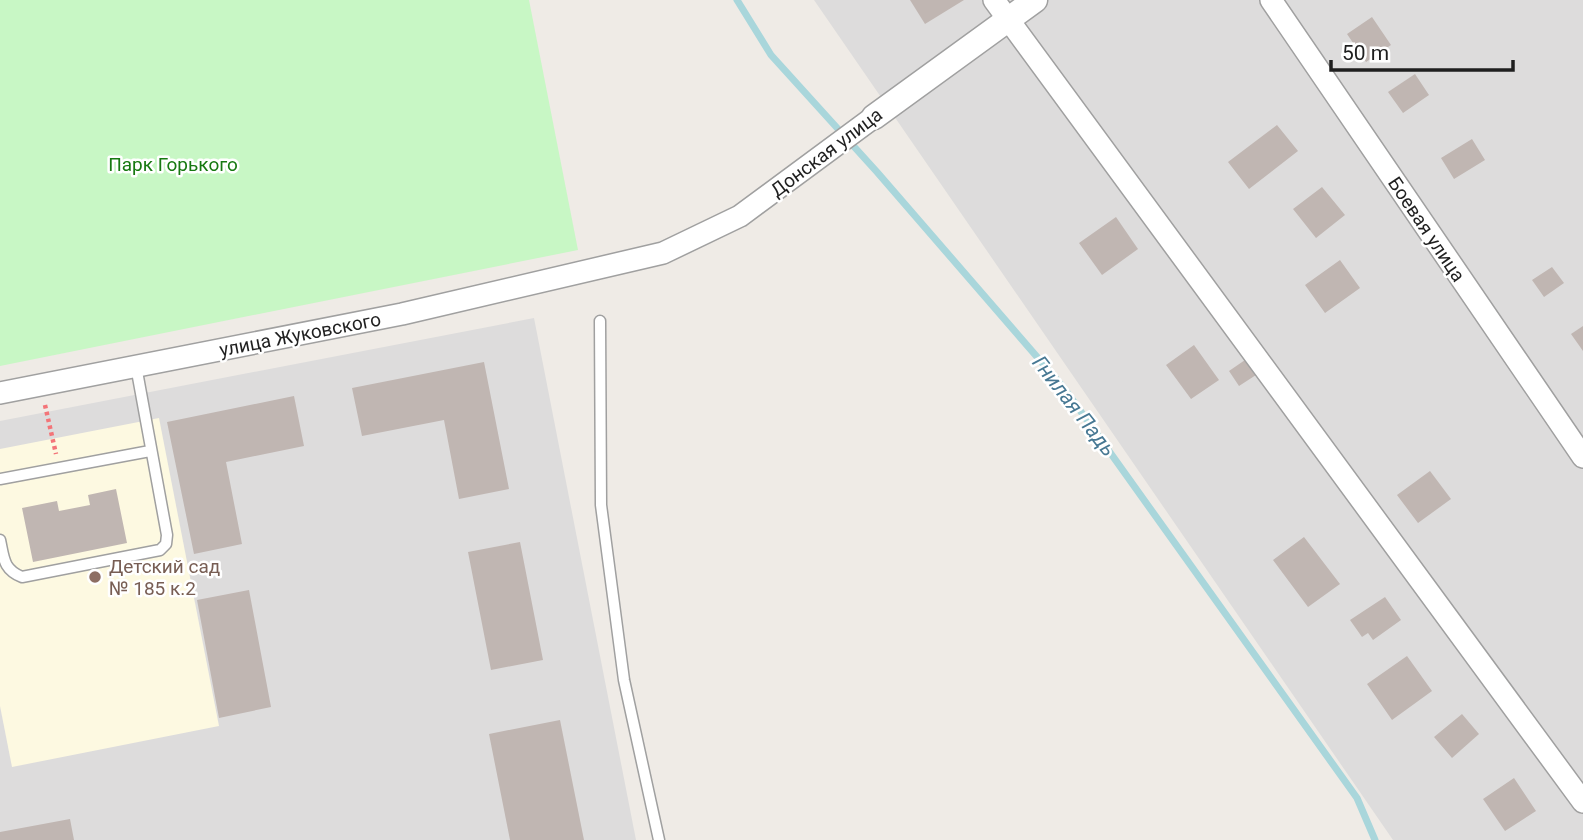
<svg xmlns="http://www.w3.org/2000/svg" width="1583" height="840" viewBox="0 0 1583 840" font-family="Roboto,sans-serif">
  <style>
    .residential { fill: #dddcdc }
    .education { fill: #fdf9e1 }
    .park { fill: #c8f7c5 }
    .lines { fill: none; stroke-linecap: round; stroke-linejoin: round }
    .stream { stroke: #a9d6db; stroke-width: 7 }
    .building { fill: #c0b6b2 }
    .service-casing { stroke: #a0a0a0; stroke-width: 13 }
    .minor-casing { stroke: #a0a0a0; stroke-width: 24 }
    .tertiary-casing { stroke: #a0a0a0; stroke-width: 27 }
    .path { stroke: #f37478; stroke-width: 4.5; stroke-dasharray: 3.5 3.5; stroke-linecap: butt }
    .service { stroke: #fff; stroke-width: 10 }
    .minor { stroke: #fff; stroke-width: 21 }
    .tertiary { stroke: #fff; stroke-width: 24 }
    .education-dot { fill: #8d6e63; stroke: #fff; stroke-width: 2.5 }
    .labels { text-anchor: middle; stroke-width: 5; stroke-linejoin: round; paint-order: stroke }
    .street-label { font-size: 19px; fill: #1f1f1f; stroke: #fff }
    .park-label { font-size: 19px; fill: #177911; stroke: #fff }
    .education-label { font-size: 19px; fill: #785e54; stroke: #fff; text-anchor: start }
    .water-label { font-size: 21px; font-style: italic; fill: #477893; stroke: #fff }
  </style>
  <rect width="100%" height="100%" fill="#efebe6"/>
  <path class="residential" d="M814,0H1583V840H1393Z
    M534,318L636,840H0V421Z"/>
  <path class="education" d="M159,418L219,726L12,767L0,706V449Z"/>
  <path class="park" d="M0,0H529L578,250L0,366Z"/>
  <g class="lines">
    <path class="stream" d="M737,0L771,55L877,172L1064,388L1357,798L1375,840"/>
  </g>
  <path class="building" d="M910,0H964L925,24Z
    M1372,17L1391,45L1366,62L1347,34Z
    M1415,74L1429,95L1403,113L1388,92Z
    M1277,125L1298,151L1249,189L1228,162Z
    M1472,139L1485,160L1454,179L1441,158Z
    M1322,187L1345,215L1316,238L1293,209Z
    M1116,217L1138,249L1102,275L1079,243Z
    M1340,260L1360,288L1325,313L1305,285Z
    M1552,267L1564,283L1544,297L1532,280Z
    M1583,326V351L1571,334Z
    M1194,345L1219,380L1191,399L1166,365Z
    M1245,360L1256,375L1239,386L1229,371Z
    M484,362L509,489L459,499L444,420L362,436L352,388Z
    M294,396L304,446L226,462L242,544L194,554L167,422Z
    M1430,471L1451,499L1418,523L1397,495Z
    M116,489L127,543L33,562L22,508L57,501L59,511L90,505L88,495Z
    M1304,537L1340,584L1308,607L1273,560Z
    M520,542L543,660L491,670L468,552Z
    M249,590L271,707L219,718L197,600Z
    M1385,597L1401,620L1373,640L1368,633L1362,637L1350,620Z
    M1407,656L1432,691L1392,720L1367,684Z
    M1462,714L1479,734L1452,758L1434,737Z
    M560,720L584,840H510L489,734Z
    M1514,778L1536,811L1505,831L1483,799Z
    M70,819L74,840H0V832Z"/>
  <g class="lines">
    <g class="service-casing">
      <path id="service" d="M600,321L601,505L624,680L659,840
        M0,479L150,451
        M0,540C4,558 3,569 22,577L160,550L166,544L167,535L136,366"/>
    </g>
    <g class="minor-casing">
      <path id="minor" d="M994,0L1583,802
        M1271,0L1583,457
        M0,393L402,314L663,253L740,216L874,117"/>
    </g>
    <g class="tertiary-casing">
      <path id="tertiary" d="M874,117L1035,0"/>
    </g>
    <path class="path" d="M45,405L56,454"/>
    <use href="#service" class="service"/>
    <use href="#minor" class="minor"/>
    <use href="#tertiary" class="tertiary"/>
  </g>
  <circle class="education-dot" cx="95" cy="577" r="7"/>
  <g class="labels">
    <g class="street-label">
      <text transform="translate(826 152) rotate(-37)" y="7">Донская улица</text>
      <text transform="translate(1427 229) rotate(56)" y="7">Боевая улица</text>
      <text transform="translate(300 334) rotate(-11)" y="7">улица Жуковского</text>
    </g>
    <g class="park-label">
      <text x="173" y="171">Парк Горького</text>
    </g>
    <g class="education-label">
      <text x="109" y="573">Детский сад<tspan x="109" dy="22">№ 185 к.2</tspan></text>
    </g>
    <g class="water-label">
      <text transform="translate(1074 406) rotate(52)" y="7">Гнилая Падь</text>
    </g>
  </g>
  <path d="M1331 60v10h182v-10" fill="none" stroke="#1f1f1f" stroke-width="3.5"/>
  <text x="1342" y="60" font-size="21" fill="#1f1f1f" stroke="#ffffff" stroke-width="5" paint-order="stroke">50 m</text>
</svg>
